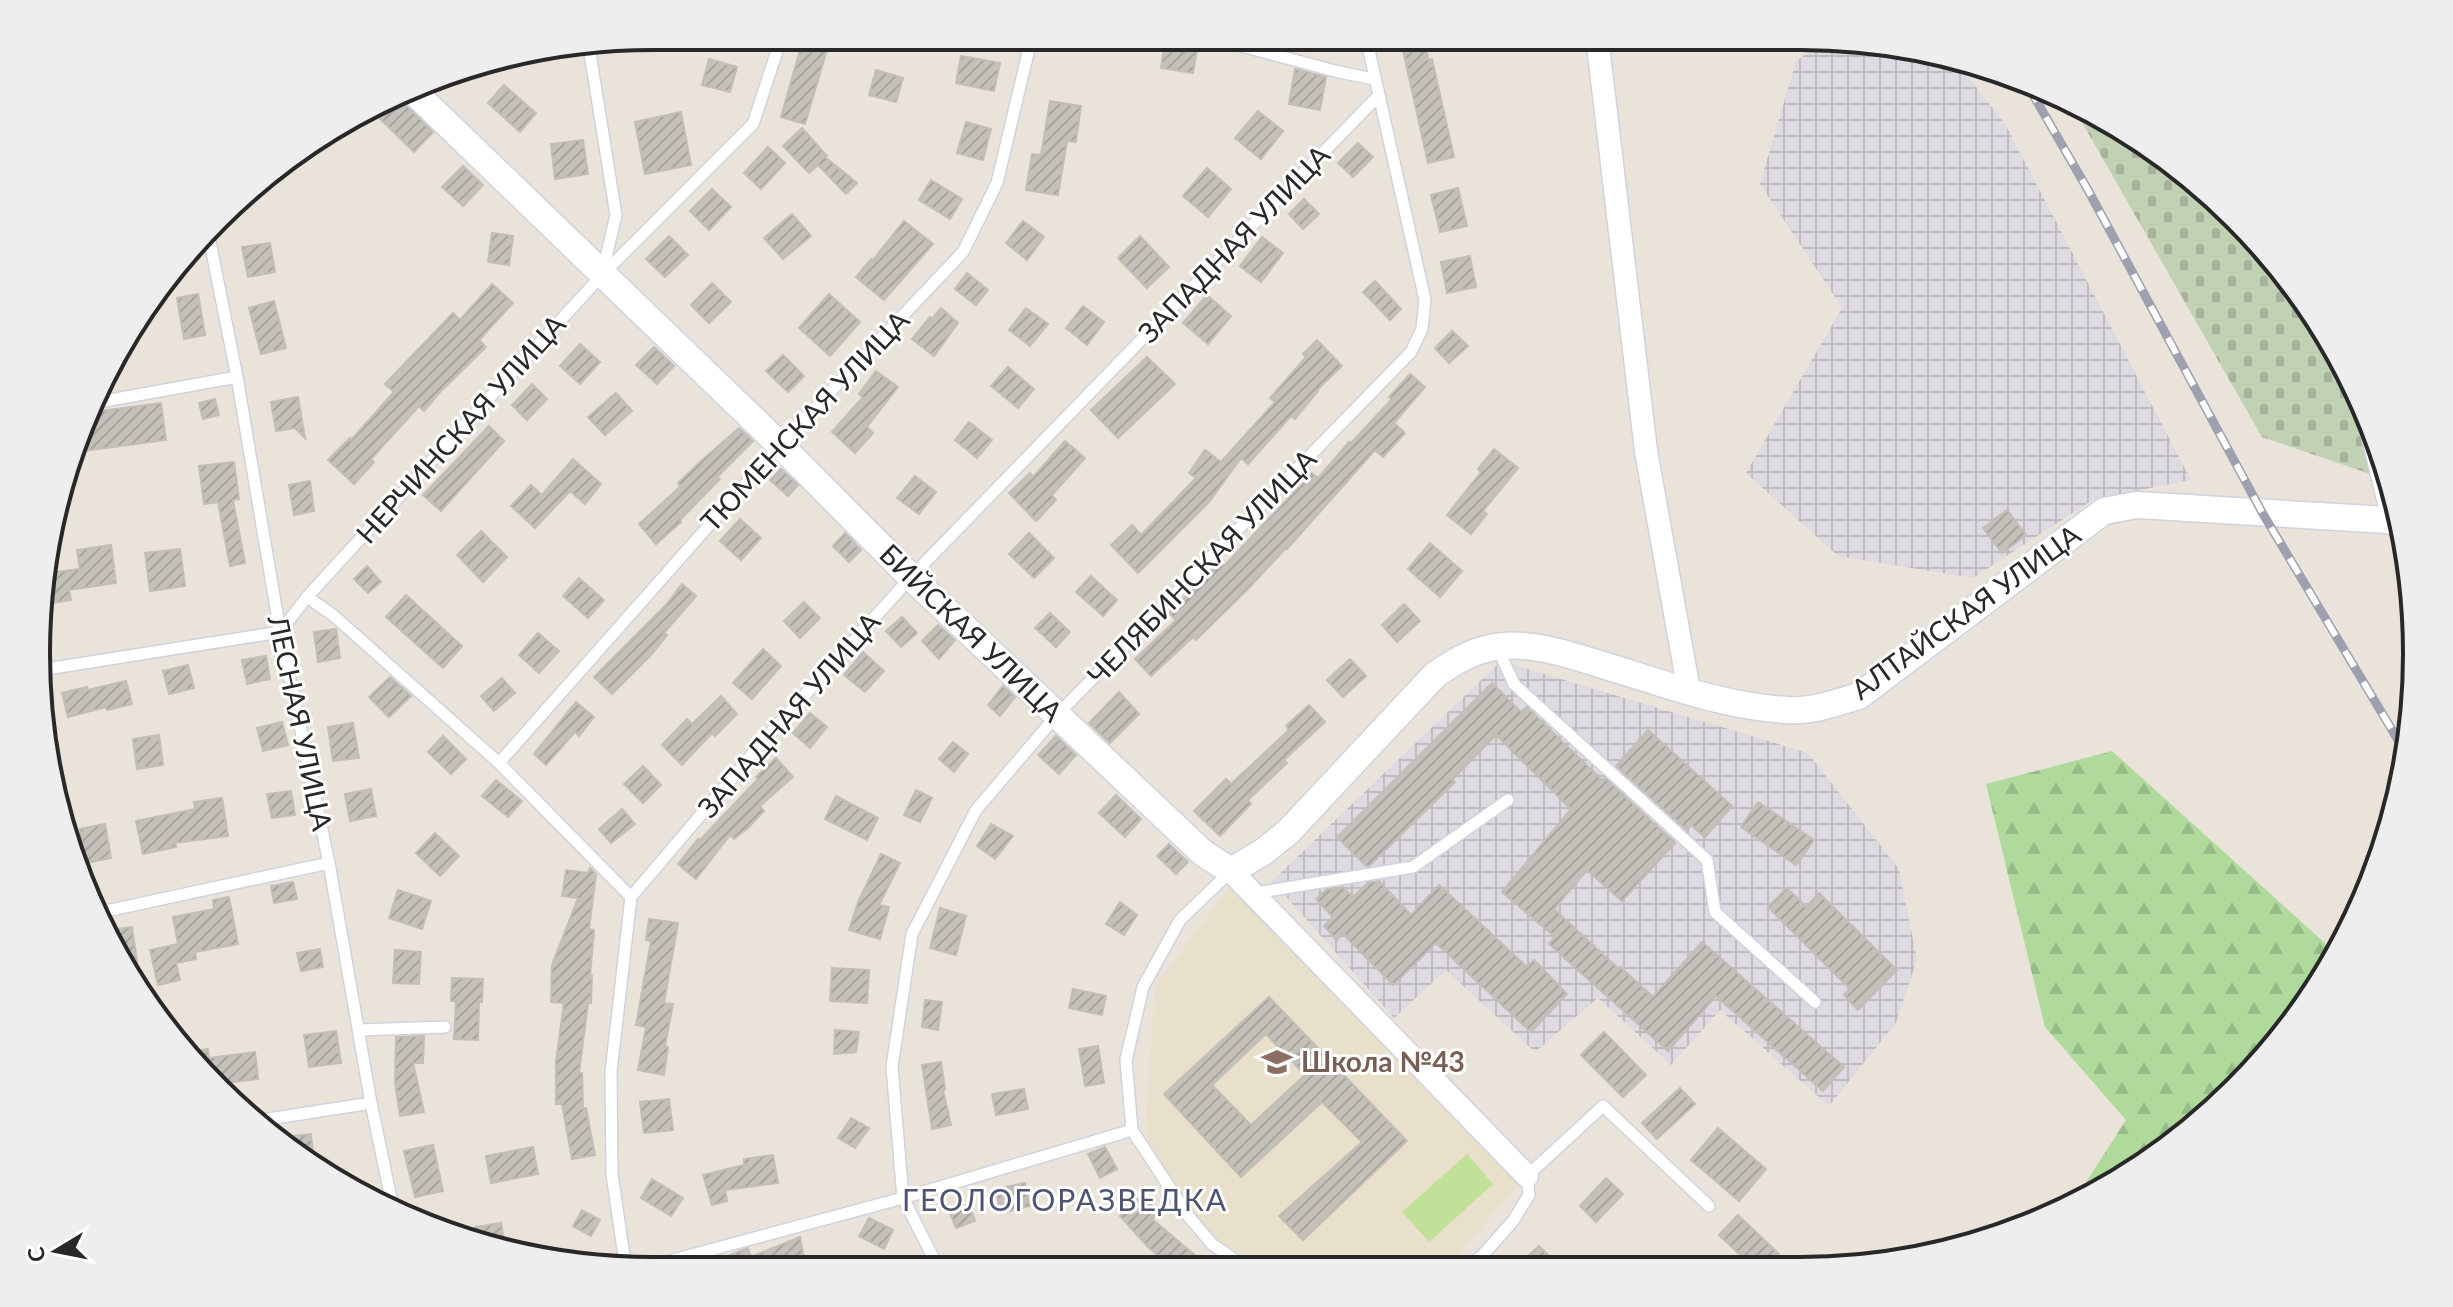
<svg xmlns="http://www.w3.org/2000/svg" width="2453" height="1307" viewBox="0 0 2453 1307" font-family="Lato,sans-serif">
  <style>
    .industrial { fill: url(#industrial-grid) }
    .education { fill: #e9e0cb }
    .forest { fill: url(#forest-firs) }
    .cemetery { fill: url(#cemetery-stones) }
    .pitch { fill: #c1e198 }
    .building { fill: url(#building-hatch); stroke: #c3beb5; stroke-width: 2; fill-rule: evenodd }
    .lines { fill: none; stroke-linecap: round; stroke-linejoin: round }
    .service-casing { stroke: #d0d3df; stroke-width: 14 }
    .minor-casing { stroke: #d0d3df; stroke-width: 25 }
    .tertiary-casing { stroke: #d0d3df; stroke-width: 29 }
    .service { stroke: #fff; stroke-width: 11 }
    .minor { stroke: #fff; stroke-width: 22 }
    .tertiary { stroke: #fff; stroke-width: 26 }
    .rail-casing { stroke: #9ea0b0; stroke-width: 9 }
    .rail { stroke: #fff; stroke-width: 6; stroke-dasharray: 18; stroke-linecap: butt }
    .labels { text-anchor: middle; stroke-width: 6; stroke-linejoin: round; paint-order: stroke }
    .street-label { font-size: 28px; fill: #282828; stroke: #fff }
    .education-label { font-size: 28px; font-weight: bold; fill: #785e54; stroke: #fff; text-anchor: start }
    .neighbourhood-label { font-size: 30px; letter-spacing: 2px; fill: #4d5373; stroke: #fff }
    .rim { fill: none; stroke: #282828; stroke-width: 4 }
  </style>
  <defs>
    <pattern id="industrial-grid" width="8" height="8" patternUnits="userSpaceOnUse" patternTransform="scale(2)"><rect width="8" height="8" fill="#dddbe1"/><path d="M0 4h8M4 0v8" fill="none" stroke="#bebcc1"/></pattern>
    <pattern id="forest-firs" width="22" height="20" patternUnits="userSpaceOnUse" patternTransform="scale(2)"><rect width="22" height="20" fill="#b0da9c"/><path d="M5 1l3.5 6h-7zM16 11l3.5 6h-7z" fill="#97bb86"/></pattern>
    <pattern id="cemetery-stones" width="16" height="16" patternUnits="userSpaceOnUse" patternTransform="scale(2)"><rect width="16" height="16" fill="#c1d1b3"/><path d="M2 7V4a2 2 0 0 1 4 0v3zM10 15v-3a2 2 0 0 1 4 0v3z" fill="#a6b39a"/></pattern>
    <pattern id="building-hatch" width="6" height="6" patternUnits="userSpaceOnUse" patternTransform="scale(2)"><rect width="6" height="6" fill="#c4c0ba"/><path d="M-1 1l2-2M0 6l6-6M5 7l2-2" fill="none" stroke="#a8a5a0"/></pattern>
  </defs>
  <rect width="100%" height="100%" fill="#e9e3da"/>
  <path class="industrial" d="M1830,37L1952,56L2005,124L2191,480L2094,499L1973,578L1838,556L1746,473L1842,308L1760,184L1796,61Z
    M1501,661L1808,753L1899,869L1917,960L1896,1023L1829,1106L1720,1010L1671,1065L1598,998L1535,1052L1446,970L1394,1018L1272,881Z"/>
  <path class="education" d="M1232,884L1520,1183L1453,1260L1430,1267L1267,1268L1210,1236L1145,1137L1155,986Z"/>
  <path class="forest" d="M2112,751L2338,955L2334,962L2236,1090L2142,1167L2074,1201L2126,1120L2045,1027L1986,784Z"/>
  <path class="cemetery" d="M2071,103L2108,119L2206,189L2289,277L2353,380L2391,481L2262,437Z"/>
  <path class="pitch" d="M1467,1154L1493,1184L1429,1242L1402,1212Z"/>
  <path class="building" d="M804,36H831L805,124L781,117Z
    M1166,37H1199L1193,73L1161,68Z
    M1400,37H1425L1428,60L1432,59L1454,157L1428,163Z
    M961,56L1000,63L994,91L956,83Z
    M709,59L737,67L730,92L702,85Z
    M1295,69L1326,77L1320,110L1289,104Z
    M876,70L903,78L896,102L869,95Z
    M504,85L536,113L520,132L488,103Z
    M399,98L433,132L414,152L373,112Z
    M1050,101L1081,106L1076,142L1067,141L1058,195L1026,190L1032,154L1041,155Z
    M1258,111L1283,131L1261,159L1235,138Z
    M681,112L691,165L645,174L635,122Z
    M966,122L991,129L983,160L957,153Z
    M802,128L827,156L825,157L857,183L846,194L818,165L809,173L783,146Z
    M583,140L588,174L555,179L551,144Z
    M1358,143L1373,157L1353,177L1338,163Z
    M768,147L785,163L761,189L744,173Z
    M463,166L483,185L463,206L442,187Z
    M1207,168L1231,189L1208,217L1183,196Z
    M931,180L962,199L950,219L919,200Z
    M1458,188L1467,226L1440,232L1431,195Z
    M712,189L731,207L709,230L690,211Z
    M1304,199L1319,214L1303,229L1289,214Z
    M792,214L811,236L783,259L764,238Z
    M904,221L933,244L884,300L856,277L871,259L873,260Z
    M1023,221L1044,237L1027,260L1006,243Z
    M492,233L513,236L509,265L488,262Z
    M669,236L688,255L665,277L646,259Z
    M1140,236L1169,267L1147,288L1118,258Z
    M1262,237L1283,253L1261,282L1240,266Z
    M270,243L275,272L248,277L242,247Z
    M1470,256L1476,287L1447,293L1441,262Z
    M967,273L988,290L976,305L955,289Z
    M1375,281L1401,309L1390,320L1363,292Z
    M712,283L731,302L709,323L691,305Z
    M492,284L513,303L479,340L486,347L440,392L424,411L419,406L371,459L374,462L354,484L328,460L350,438L351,440L394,392L385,384L453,313L460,320Z
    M198,294L205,335L184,339L177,298Z
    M829,294L860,322L830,356L799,328Z
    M1207,295L1231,316L1208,344L1183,323Z
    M274,301L286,348L261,354L249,308Z
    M1083,306L1104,322L1087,345L1066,328Z
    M941,308L958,323L934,356L912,339L930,317L932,319Z
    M1026,308L1048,324L1030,346L1009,330Z
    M1452,331L1468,346L1449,363L1435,348Z
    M1317,340L1342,366L1317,390L1318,391L1295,419L1291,416L1248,464L1241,458L1209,502L1138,573L1111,545L1132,525L1141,535L1196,478L1189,473L1205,450L1221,462L1275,402L1270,398L1306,357L1303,354Z
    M580,344L600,362L580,384L560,366Z
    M654,347L674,366L657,384L636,365Z
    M783,355L804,376L788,392L766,371Z
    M1147,357L1175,384L1118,438L1091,410Z
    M1008,367L1034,389L1018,408L991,386Z
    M876,371L898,387L867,427L873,433L855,453L832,432L863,397L859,394Z
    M1410,374L1425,387L1394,423L1405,433L1383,457L1375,450L1287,549L1286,548L1247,590L1196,640L1193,637L1151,676L1135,659L1176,620L1169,613L1220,562L1224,566L1312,473L1318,478L1349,442L1351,443L1392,399L1389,397Z
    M532,384L547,399L527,420L512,405Z
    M616,393L632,411L605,435L588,417Z
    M298,397L305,438L295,428L276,431L271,402Z
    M215,399L219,415L203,419L199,403Z
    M161,403L166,440L76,452L94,412Z
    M969,422L992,440L977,458L955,440Z
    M489,426L504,441L441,511L423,495Z
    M739,428L753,441L717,477L720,479L680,520L681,522L656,544L639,524L681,486L678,483L701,461Z
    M1065,441L1085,458L1052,495L1056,500L1036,521L1009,493L1030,473L1033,477Z
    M1494,449L1518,468L1483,511L1487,514L1471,534L1447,515L1481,472L1478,469Z
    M573,459L601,484L585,504L570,491L535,528L511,506L531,485L542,495Z
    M234,462L239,499L233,500L245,563L230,566L218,502L204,504L199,466Z
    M781,469L798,485L788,496L770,480Z
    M915,476L936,492L919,514L897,498Z
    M310,481L314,511L294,515L289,485Z
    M2007,510L2026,535L2002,553L1983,528Z
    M740,519L761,538L741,560L720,541Z
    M481,531L507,557L483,582L457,555Z
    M845,533L861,550L849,562L833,546Z
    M1029,533L1054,558L1034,578L1009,554Z
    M1430,543L1462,571L1440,597L1408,569Z
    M111,545L116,583L69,590L71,600L46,604L49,573L80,569L77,550Z
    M180,549L185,586L150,591L145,553Z
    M367,566L381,582L368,593L354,579Z
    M1091,576L1117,600L1103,616L1076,592Z
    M579,578L604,600L588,618L563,596Z
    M682,584L696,596L664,633L667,635L652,654L612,694L594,677L666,605Z
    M406,595L462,646L443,668L386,617Z
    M804,602L820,618L800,638L784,621Z
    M1404,604L1420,621L1397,642L1382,625Z
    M1050,613L1070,632L1056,647L1035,628Z
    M902,617L917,633L901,647L886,631Z
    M938,625L955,640L939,659L922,641Z
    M336,629L340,658L318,662L314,632Z
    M538,633L559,651L539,673L519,655Z
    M763,649L781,666L752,699L733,683Z
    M863,652L884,671L865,692L844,675Z
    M266,656L270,679L247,684L242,660Z
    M1350,659L1366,676L1343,697L1327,680Z
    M188,665L194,688L169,694L163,671Z
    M390,677L411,696L389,717L369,697Z
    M502,678L515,693L494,711L481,696Z
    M126,681L132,704L107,710L106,707L68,717L62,693L87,687L88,690Z
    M1492,683L1521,712L1527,707L1603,781L1605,778L1675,843L1622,901L1587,870L1554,909L1619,969L1620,967L1653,997L1702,942L1844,1067L1823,1091L1716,996L1668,1051L1549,944L1555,937L1502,892L1571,809L1496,735L1452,780L1455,782L1370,865L1366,866L1337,837Z
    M1003,686L1015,697L1000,716L988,705Z
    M1119,692L1139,714L1110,743L1089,723Z
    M721,696L737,714L715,736L712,733L682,765L662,745L687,719L692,724Z
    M576,702L594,717L579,736L575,732L546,765L534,754Z
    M1309,705L1325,722L1284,760L1287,763L1248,800L1251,804L1220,836L1194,811L1226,779L1231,784L1289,730L1286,726Z
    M810,713L827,727L810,748L793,733Z
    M282,722L288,745L263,751L257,728Z
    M353,723L359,758L333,761L328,727Z
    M1648,730L1732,806L1705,837L1691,825L1687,830L1616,766Z
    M159,735L163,765L137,769L133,739Z
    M443,736L466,759L451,774L428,752Z
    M1056,736L1076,755L1059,774L1038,755Z
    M953,742L968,754L954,772L939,759Z
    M776,758L793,777L760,806L764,811L748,828L734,839L730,835L696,879L678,864L698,839L700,840L758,779L756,777Z
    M643,766L661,785L643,803L624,784Z
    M496,780L522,801L508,817L482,796Z
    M371,789L376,816L350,821L345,794Z
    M916,790L932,798L920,822L904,815Z
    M291,791L295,815L272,818L267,794Z
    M1116,795L1141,819L1125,837L1099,813Z
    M836,796L878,818L867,840L825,819Z
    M222,798L228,836L175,843L176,847L143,854L136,821L195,809L194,802Z
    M1758,802L1814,840L1796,865L1741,827Z
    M622,809L635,824L611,843L599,829Z
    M105,824L111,858L86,863L80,829Z
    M991,824L1013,836L995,859L977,846Z
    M435,833L459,856L440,876L416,853Z
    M1169,844L1188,862L1176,874L1157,856Z
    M881,854L900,863L879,905L889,907L880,939L849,930L858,902Z
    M590,868L596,874L589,929L594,930L590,976H592L591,1003H588L579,1073H582L583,1109L586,1108L595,1155L572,1159L562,1104H556V1061L564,1003L551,1002L552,965L578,898L562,896L566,870L588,873Z
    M1379,881L1411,915L1439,885L1527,967L1534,960L1567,994L1531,1032L1436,943L1393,985L1343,934L1337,940L1324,926L1333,917L1316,899L1326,890L1343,887L1353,897L1368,883Z
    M293,882L297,899L274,903L271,886Z
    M1787,888L1806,907L1819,893L1897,970L1858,1010L1844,995L1850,989L1768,907Z
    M398,890L431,901L422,929L389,918Z
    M229,897L238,944L195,952L196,959L176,963L180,980L158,985L150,950L178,944L173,917L214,909L213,900Z
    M1120,902L1137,915L1124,935L1106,924Z
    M940,908L966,916L956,955L930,948Z
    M649,919L678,923L664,1003L673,1004L665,1046L668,1047L664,1075L638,1070L646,1027L636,1025L651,941L646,940Z
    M132,927L140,982L108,930Z
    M320,949L323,967L301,971L297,953Z
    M395,950L421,952L419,984L393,983Z
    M832,968L869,970L867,1003L830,1001Z
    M452,978L483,979L482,1002H479L478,1040L454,1039L456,1001H451Z
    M1073,989L1106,996L1102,1015L1069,1008Z
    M1269,997L1407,1141L1303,1240L1279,1216L1362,1142L1322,1102L1241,1177L1164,1094ZM1266,1034L1305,1075L1251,1125L1212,1085Z
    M925,1000L942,1002L938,1030L922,1027Z
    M835,1030L859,1032L856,1052L834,1054Z
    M336,1031L341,1063L309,1067L304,1035Z
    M1604,1032L1646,1075L1623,1097L1581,1055Z
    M424,1036L423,1063H413L424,1112L400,1116L395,1083L396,1037Z
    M1098,1046L1104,1083L1085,1086L1079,1049Z
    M208,1049L209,1058L255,1052L258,1079L218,1084L190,1061L185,1053Z
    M941,1062L945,1089L943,1090L951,1125L932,1129L922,1065Z
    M1680,1088L1695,1104L1657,1139L1642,1123Z
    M1024,1089L1028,1109L996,1115L992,1094Z
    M669,1099L673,1130L644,1133L640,1102Z
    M851,1118L869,1128L855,1148L838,1138Z
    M1718,1128L1766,1169L1739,1201L1691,1160Z
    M311,1134L314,1163L283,1137Z
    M433,1145L443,1191L415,1197L404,1151Z
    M533,1147L538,1174L491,1183L486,1156Z
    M1105,1147L1117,1169L1100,1178L1088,1154Z
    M773,1155L778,1183L725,1190L727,1201L712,1205L703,1175L744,1165V1159Z
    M1606,1178L1623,1194L1596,1222L1580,1206Z
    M652,1179L683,1198L671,1216L641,1198Z
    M1025,1183L1030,1206L1001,1213L995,1189Z
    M1142,1195L1159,1213L1152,1219L1196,1256L1185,1268H1172L1148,1247L1120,1216Z
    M969,1204L975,1221L956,1228L949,1211Z
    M582,1210L600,1220L591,1236L573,1226Z
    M1738,1215L1779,1254L1767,1266H1752L1719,1235Z
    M869,1218L893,1230L884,1249L859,1236Z
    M501,1223L506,1252L478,1244L475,1227Z
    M800,1237L805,1265L791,1269H697L740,1251L748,1248L751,1257Z
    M1539,1246L1560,1267H1516Z"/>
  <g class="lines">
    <g class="service-casing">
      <path id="service" d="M1208,37L1335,71L1373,79
        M589,47L616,215L603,270
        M209,237L237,377L280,632L329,863L371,1103L393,1208
        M2355,385L2387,519
        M99,402L237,377
        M307,597L333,615L499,763L631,897
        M1497,647L1514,684L1707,860L1715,912L1815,1002
        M40,670L280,632L307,597L602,275L753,124L782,36
        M499,763L780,445L963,252L997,183L1032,36
        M1230,872L1180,920L1143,987L1126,1060L1132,1130L1189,1217L1212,1244L1246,1268
        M1255,893L1413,867L1508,800
        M97,913L329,863
        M360,1030L445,1027
        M262,1120L371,1103
        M1463,1267L1481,1257L1513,1221L1529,1195L1527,1176L1603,1106L1709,1206
        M939,1269L903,1198L892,1067L912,934L976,810L1057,715L1411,352L1422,329L1425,300L1366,37
        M626,1270L612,1174L611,1072L631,897L773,730L911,577L1379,95
        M636,1270L903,1198L1132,1130"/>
    </g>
    <g class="minor-casing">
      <path id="minor" d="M1597,37L1646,451L1689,691
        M1231,871L1527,1176"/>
    </g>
    <g class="tertiary-casing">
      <path id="tertiary" d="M413,91L780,445L911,577L1203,853L1231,871L1263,852L1288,832L1435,675C1454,662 1471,651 1495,647C1531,641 1569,655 1603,665C1662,683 1725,707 1787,710C1811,712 1836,703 1859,696L2104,511L2137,505L2387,520L2401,524"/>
    </g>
    <use href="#service" class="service"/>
    <use href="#minor" class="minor"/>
    <use href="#tertiary" class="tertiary"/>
    <g class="rail-casing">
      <path id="rail" d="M2028,86L2088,190L2263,514L2407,755"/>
    </g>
    <use href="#rail" class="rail"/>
  </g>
  <defs>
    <g id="school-bare" transform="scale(2.4)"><path d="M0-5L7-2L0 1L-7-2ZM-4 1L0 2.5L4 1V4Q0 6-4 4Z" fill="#8d6e63" stroke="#fff" stroke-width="2.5" paint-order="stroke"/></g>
  </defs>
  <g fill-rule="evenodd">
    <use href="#school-bare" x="1277" y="1062"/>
  </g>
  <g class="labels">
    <g class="street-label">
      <text transform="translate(1234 244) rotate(-46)" y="10">ЗАПАДНАЯ УЛИЦА</text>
      <text transform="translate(805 421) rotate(-47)" y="10">ТЮМЕНСКАЯ УЛИЦА</text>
      <text transform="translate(461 429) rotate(-48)" y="10">НЕРЧИНСКАЯ УЛИЦА</text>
      <text transform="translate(1202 567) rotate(-46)" y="10">ЧЕЛЯБИНСКАЯ УЛИЦА</text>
      <text transform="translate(1966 612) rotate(-36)" y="10">АЛТАЙСКАЯ УЛИЦА</text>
      <text transform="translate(971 633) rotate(44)" y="10">БИЙСКАЯ УЛИЦА</text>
      <text transform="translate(789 715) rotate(-49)" y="10">ЗАПАДНАЯ УЛИЦА</text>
      <text transform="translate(300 723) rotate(78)" y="10">ЛЕСНАЯ УЛИЦА</text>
    </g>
    <g class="education-label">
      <text x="1301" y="1072">Школа №43</text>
    </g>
    <g class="neighbourhood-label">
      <text x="1065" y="1211">ГЕОЛОГОРАЗВЕДКА</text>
    </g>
  </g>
  <path d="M0 0H2453V1307H0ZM653 50H1800A603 603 0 0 1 2403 653V654A603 603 0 0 1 1800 1257H653A603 603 0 0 1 50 654V653A603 603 0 0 1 653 50Z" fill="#eee" fill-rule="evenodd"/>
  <path class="rim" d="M653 50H1800A603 603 0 0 1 2403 653V654A603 603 0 0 1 1800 1257H653A603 603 0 0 1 50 654V653A603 603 0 0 1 653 50Z"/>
  <g transform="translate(56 1251) rotate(260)" stroke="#ffffff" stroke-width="6" paint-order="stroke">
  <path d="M0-6L14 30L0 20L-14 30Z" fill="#282828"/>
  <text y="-12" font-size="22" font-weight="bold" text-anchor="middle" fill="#282828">С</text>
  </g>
</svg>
